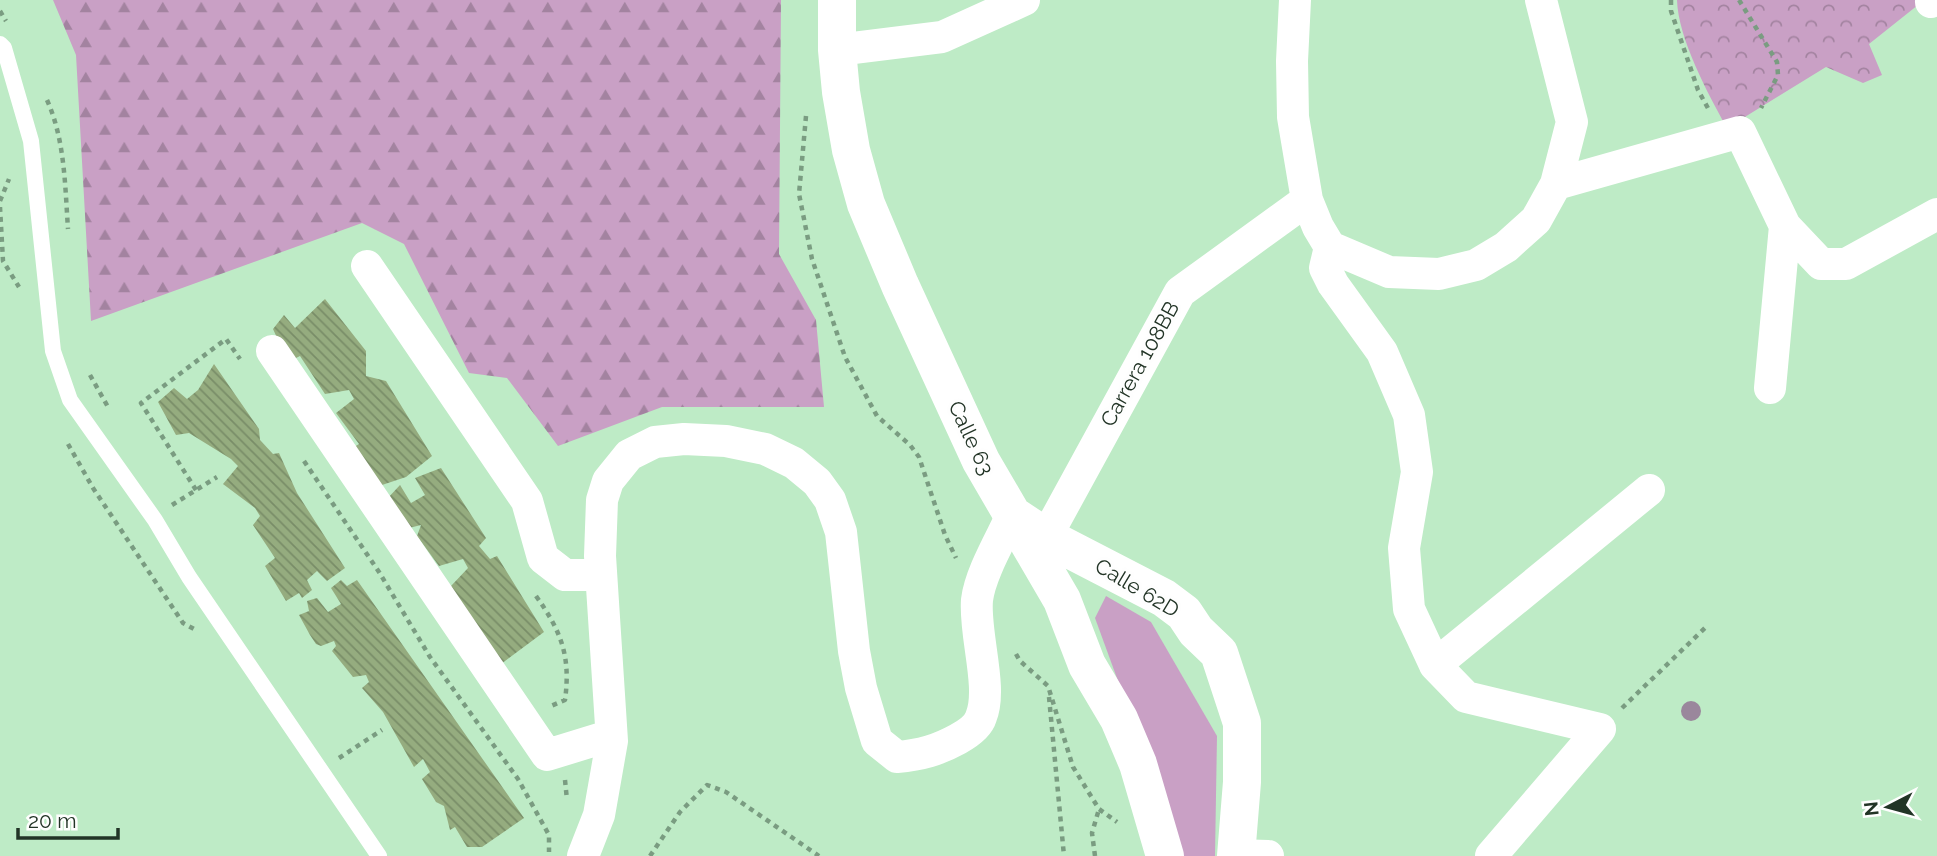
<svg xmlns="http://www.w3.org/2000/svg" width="1937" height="856" viewBox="0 0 1937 856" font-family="Raleway,sans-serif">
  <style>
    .grass { fill: #c9a0c5 }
    .forest { fill: url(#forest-firs) }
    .park { fill: url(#park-crowns) }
    .building { fill: url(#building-back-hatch) }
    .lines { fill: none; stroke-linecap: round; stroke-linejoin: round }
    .path { stroke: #7a9c81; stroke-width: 4.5; stroke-dasharray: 5 5; stroke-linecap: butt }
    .lane { stroke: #fff; stroke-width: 16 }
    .street { stroke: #fff; stroke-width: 32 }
    .secondary { stroke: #fff; stroke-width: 38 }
    .tree { fill: #9a879c }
    .labels { text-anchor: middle; stroke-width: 7; stroke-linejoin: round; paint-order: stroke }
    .street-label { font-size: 21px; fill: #223426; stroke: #fefefe }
  </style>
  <defs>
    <pattern id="forest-firs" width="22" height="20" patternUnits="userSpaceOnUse" patternTransform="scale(1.75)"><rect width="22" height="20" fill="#c9a0c5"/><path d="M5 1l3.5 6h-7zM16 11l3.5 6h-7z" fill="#a383a0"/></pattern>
    <pattern id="park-crowns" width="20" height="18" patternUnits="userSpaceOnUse" patternTransform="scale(1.75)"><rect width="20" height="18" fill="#c9a0c5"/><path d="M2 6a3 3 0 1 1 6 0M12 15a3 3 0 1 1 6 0" fill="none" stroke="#a383a0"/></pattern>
    <pattern id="building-back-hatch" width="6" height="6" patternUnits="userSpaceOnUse" patternTransform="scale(1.75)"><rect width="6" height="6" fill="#95ac7f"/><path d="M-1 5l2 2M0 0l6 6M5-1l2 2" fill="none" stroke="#798d68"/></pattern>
  </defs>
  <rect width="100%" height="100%" fill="#beebc6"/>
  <path class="grass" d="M1106,596L1151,622L1217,736L1215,856H1182L1095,618Z"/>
  <path class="forest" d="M53,0H781L779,254L816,320L824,407H662L558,446L507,378L469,373L404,244L362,223L91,321L76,55Z"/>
  <path class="park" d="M1677,0H1916L1918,5L1869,44L1882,75L1863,83L1826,67L1727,128C1708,94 1678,38 1677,0Z"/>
  <path class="building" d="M325,299L366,351V376L386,381L432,456L406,477L376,487L351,449L359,444L336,413L354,399L349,390L325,394L300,356L288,362L273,329L284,315L295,328Z
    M214,364L259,429L260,440L273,454L279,453L297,493L345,568L327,581L317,571L307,580L312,590L302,598L299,593L286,601L265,566L275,558L253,525L260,516L255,508L223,484L238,466L231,459L189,433L176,435L158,402L174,388L187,399L198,390Z
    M441,468L486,538L479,546L490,559L497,556L544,632L497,667L451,586L468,568L463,559L439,566L417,536L421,525L405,529L387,499L400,485L411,503L425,495L415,478Z
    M341,580L347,586L357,580L524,818L482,847H467L455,827L450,830L444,806L436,802L422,779L430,772L423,759L414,767L383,712L362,688L369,682L366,675L353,677L332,651L336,646L334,641L321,646L316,644L310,635L299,615L309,611L307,601L317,598L328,612L341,604L331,588Z"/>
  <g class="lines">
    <path class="path" d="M1671,0V11L1698,90L1709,110
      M1739,0L1777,62L1778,75L1761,108
      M0,11L6,21
      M47,100C65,140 65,186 68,229
      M806,116L799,194L812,259L845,357L877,416L910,445L919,457L945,535L956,558
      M0,201L9,179
      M0,207L3,261L19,287
      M90,375L108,407
      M68,444L93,488L183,623L194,629
      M304,461L379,572L430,657L518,779L549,835V852
      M196,490L141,403L226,339L240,359
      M172,505L217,477
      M536,596C561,631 571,656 565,700L551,706
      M1016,654L1020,661L1048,686L1073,767L1099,809L1117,822
      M1049,697L1064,856
      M1622,708L1707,626
      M339,758L382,730
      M565,780L567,800
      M650,856L680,812L707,785L726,792L819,856
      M1095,856L1092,833L1099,809"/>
    <path class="lane" d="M0,44L4,48L31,141L53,351L70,400L155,520L189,577L379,856"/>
    <path class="street" d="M1295,0L1292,61L1293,117L1307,200L1318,227L1330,247L1389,272L1439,274L1476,265L1506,247L1536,220L1556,184L1572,122L1541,0
      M1931,2L1935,0
      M837,50L942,37L1024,0
      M1556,184L1740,132L1785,226L1821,264H1846L1937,214
      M1330,247L1325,268L1333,284L1382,352L1409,415L1417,472L1404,548L1409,609L1435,665L1466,697L1600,729L1491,856
      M367,266L527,501L543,558L565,575H601
      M272,351L547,755L599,739L612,741
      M1770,388L1785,226
      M1046,537L1180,292L1307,200
      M1435,665L1649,490
      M1236,855L1268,856
      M583,856L599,815L612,741L600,556L602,500L608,481L629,455L655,442L684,439L726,441L765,449L794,463L817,482L830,500L841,532L854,651L861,688L877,741L897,757C921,755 938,750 958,739C967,734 978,727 981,717C993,688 974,634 977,600C980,574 1001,539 1012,515"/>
    <path class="secondary" d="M837,0V50L841,92L851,150L866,204L900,285L981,461L1062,600L1087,665L1119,719L1138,764L1165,856
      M1017,518L1046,537L1164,598L1184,613L1196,631L1219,653L1242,723V782L1236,856"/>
  </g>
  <circle class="tree" cx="1691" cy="711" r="10"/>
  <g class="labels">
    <g class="street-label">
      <text transform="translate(1140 364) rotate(-61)" y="7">Carrera 108BB</text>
      <text transform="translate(971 438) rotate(65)" y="7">Calle 63</text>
      <text transform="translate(1137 588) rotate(31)" y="7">Calle 62D</text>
    </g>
  </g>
  <g transform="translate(1888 807) rotate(264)" stroke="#fefefe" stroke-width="5" paint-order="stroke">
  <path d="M0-5L12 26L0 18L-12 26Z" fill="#223426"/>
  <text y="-10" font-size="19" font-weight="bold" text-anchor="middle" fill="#223426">N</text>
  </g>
  <path d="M18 828v10h100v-10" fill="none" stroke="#223426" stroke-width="3.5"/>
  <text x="28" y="828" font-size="21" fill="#223426" stroke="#fefefe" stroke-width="5" paint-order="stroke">20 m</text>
</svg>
